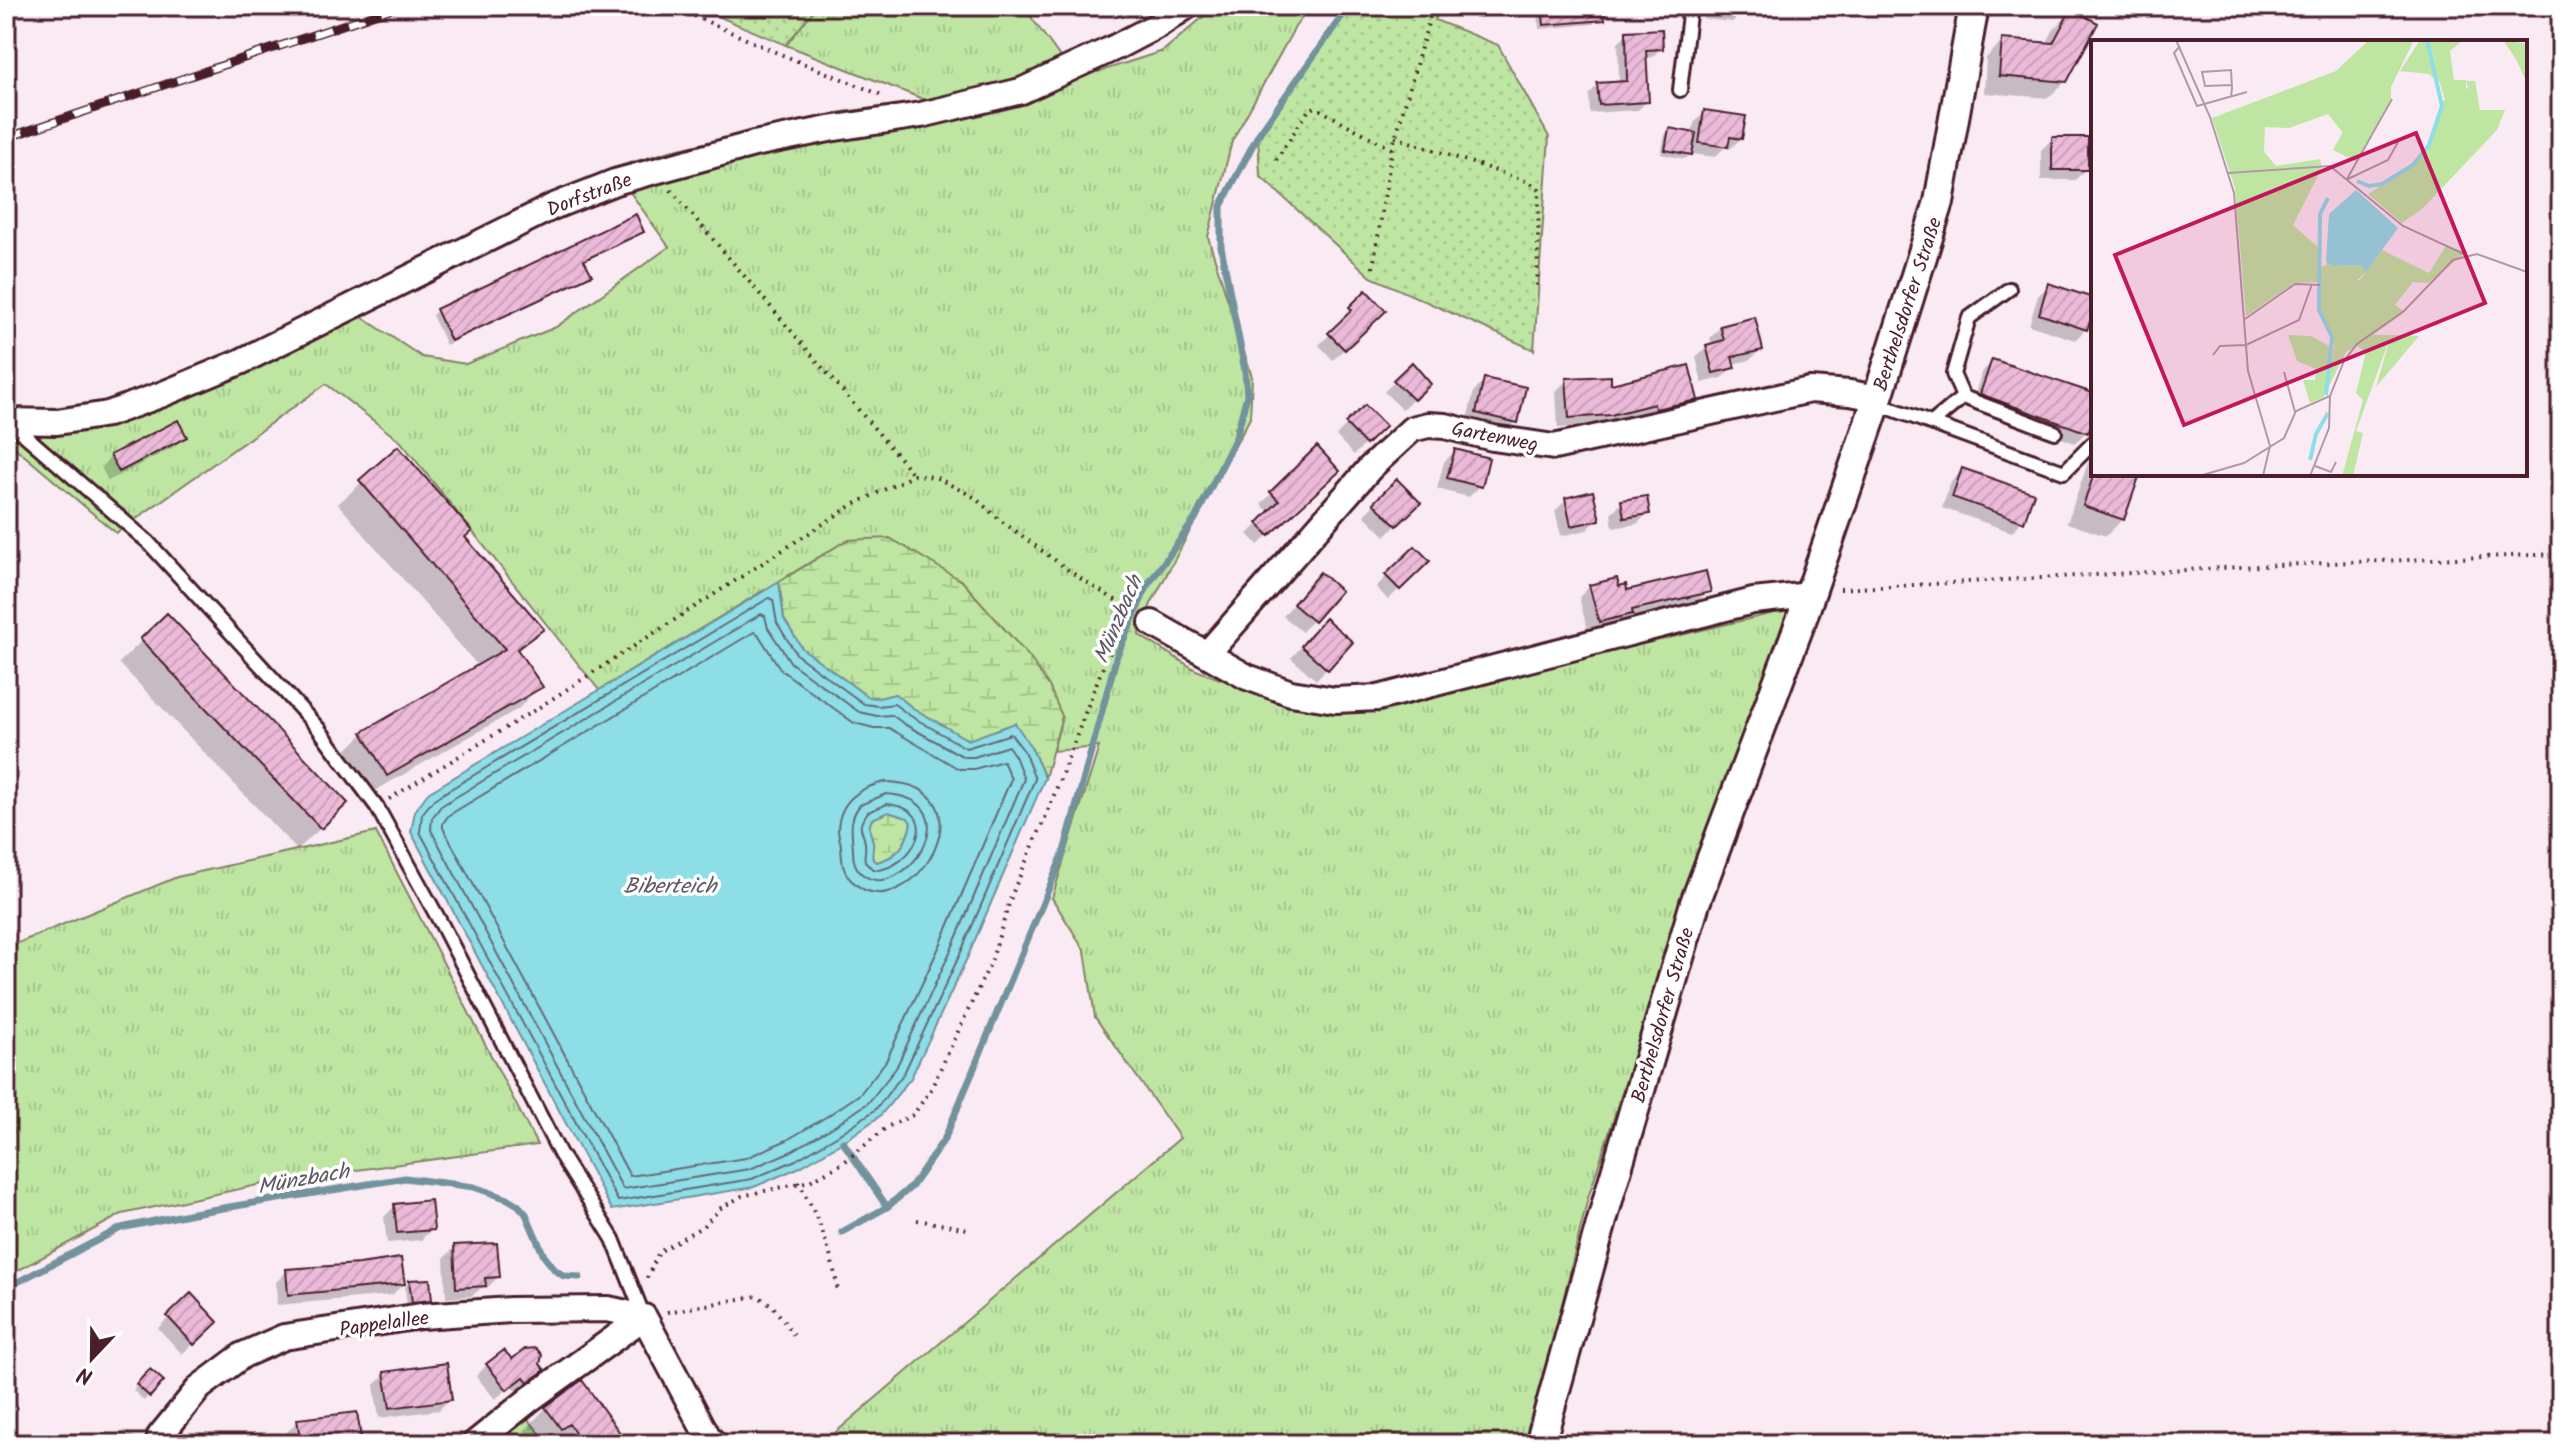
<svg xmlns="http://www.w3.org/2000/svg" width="2567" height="1450" viewBox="0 0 2567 1450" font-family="Kalam,sans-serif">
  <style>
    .grass { fill: url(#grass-tufts); stroke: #848266; stroke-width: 2 }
    .wetland { fill: url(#wetland-marsh); stroke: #848266; stroke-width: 2 }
    .garden { fill: url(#garden-dots); stroke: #848266; stroke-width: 2 }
    .water { fill: #8ddee7; stroke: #72929c; stroke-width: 2; fill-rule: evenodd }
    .shadow { fill: #0003 }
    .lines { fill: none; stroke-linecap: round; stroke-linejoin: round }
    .shore { stroke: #656b76; stroke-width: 2 }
    .stream { stroke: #72929c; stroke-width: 7 }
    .building { fill: url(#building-hatch); stroke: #4a1f2b; stroke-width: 2 }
    .service-casing { stroke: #4a1f2b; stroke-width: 18 }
    .minor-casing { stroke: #4a1f2b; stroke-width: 30 }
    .tertiary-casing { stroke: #4a1f2b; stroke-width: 34 }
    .path { stroke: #4a1f2b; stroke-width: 4; stroke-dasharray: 2 6; stroke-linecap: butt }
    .service { stroke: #fff; stroke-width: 12 }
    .minor { stroke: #fff; stroke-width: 24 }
    .tertiary { stroke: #fff; stroke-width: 28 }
    .rail-casing { stroke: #4a1f2b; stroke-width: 9 }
    .rail { stroke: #fff; stroke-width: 6; stroke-dasharray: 18; stroke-linecap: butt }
    .labels { text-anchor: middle; stroke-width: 7; stroke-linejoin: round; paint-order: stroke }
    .street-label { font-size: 20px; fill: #4a1f2b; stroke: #fff }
    .water-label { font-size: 22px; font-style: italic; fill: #5e5863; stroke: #fff }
    .inset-river { fill: none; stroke: #8ddee7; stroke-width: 4 }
    .inset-road { fill: none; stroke: #b399a4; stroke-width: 2 }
    .view { fill: #c2185b; fill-opacity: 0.15; stroke: #c2185b; stroke-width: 4 }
    .inset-edge { fill: none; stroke: #4a1f2b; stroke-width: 4 }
  </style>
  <defs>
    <pattern id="grass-tufts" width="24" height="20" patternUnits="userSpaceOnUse" patternTransform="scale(2)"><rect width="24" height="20" fill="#bee6a2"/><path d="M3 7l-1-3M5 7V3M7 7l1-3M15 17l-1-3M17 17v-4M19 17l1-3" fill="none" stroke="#a5c58c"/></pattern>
    <pattern id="wetland-marsh" width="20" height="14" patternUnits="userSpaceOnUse" patternTransform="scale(2)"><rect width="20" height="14" fill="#bee6a2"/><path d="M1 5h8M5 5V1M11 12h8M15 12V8" fill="none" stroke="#a5c58c"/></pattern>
    <pattern id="garden-dots" width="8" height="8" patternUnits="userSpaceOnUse" patternTransform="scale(2)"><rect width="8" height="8" fill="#bee6a2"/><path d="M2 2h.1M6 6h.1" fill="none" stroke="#a5c58c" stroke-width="1.8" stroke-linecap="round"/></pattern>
    <pattern id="building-hatch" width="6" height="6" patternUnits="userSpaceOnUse" patternTransform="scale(2)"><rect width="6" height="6" fill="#ebbad9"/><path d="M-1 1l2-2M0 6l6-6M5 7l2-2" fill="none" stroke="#cb9fba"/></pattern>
  </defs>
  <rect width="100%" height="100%" fill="#f9eaf4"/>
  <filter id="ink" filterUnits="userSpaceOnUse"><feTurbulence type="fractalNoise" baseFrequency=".0125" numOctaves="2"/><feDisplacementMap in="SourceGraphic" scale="16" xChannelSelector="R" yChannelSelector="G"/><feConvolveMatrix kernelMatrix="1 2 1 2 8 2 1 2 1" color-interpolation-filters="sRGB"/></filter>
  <g filter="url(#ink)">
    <path class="grass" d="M817,6H1023L1063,61L1098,72L1163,51L1216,6H1311L1295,27L1232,141L1208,237L1252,377L1250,418L1151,604L1139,635L1196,670L1250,690L1377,707L1791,609L1674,931L1588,1198L1528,1444H822L1180,1138L1095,1017L1085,951L1052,898L1099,747L1053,751L1062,717L1030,658L962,581L847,540L599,690L401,442L326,384L116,533L6,440V417L14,409L52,408L107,401L238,350L346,299L359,315L422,357L466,364L556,327L669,247L613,168L670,151L842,112L928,101L786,45Z
      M376,832L537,1145L277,1181L122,1214L6,1277V948L177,877Z"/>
    <path class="wetland" d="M890,538L962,581L1030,658L1049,686L1062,716L1045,778L1031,747L968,740L913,708L895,694L879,698L868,697L802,649L784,619L779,582L847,540Z
      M888,812L908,818L911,823C907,844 898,857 877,862L873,860C869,847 866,831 872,819Z"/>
    <path class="garden" d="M694,6H817L786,45Z
      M1349,6H1441L1435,20L1498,45L1549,137L1534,350L1371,277L1260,176L1258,135Z
      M523,1413L549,1444H484Z"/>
    <path class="water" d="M779,582L784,619L802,648L868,697L879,698L895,694L913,708L968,740L1015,723L1031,747L1045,778L968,956L911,1078L880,1116L843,1142L800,1167L754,1187L612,1210L411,832L415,811L428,793ZM888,812L908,818L911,823C907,844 898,857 877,862L873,860C871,852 874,850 873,842C871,832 867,830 872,819Z"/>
    <path class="shadow" d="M1538,6H1596L1597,19L1593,24L1539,29Z
      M1705,6H1742L1741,14L1732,22L1703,19Z
      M2071,12L2066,81L2048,98L1984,93L1986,58L2003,41L2046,44L2054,29Z
      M1627,33L1661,48L1652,57L1644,58L1647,101L1638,110L1590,113L1589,94L1598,85L1619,83L1618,42Z
      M1705,112L1741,138L1730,149L1724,148L1715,157L1691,154L1685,159L1661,154L1665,135L1670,130L1692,134L1694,123Z
      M2052,139L2086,169L2075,180H2041V150Z
      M642,231L637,236L583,262L589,275L584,280L446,345L432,315L437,311Z
      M2049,285L2093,300L2086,329L2075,340L2029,325L2038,296Z
      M1366,293L1383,311L1333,360L1319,345L1343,322L1340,319Z
      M1721,327L1761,349L1750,360L1732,364L1733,367L1722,378L1702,383L1696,357L1707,346L1712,345L1710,338Z
      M1993,361L2093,395V411L2086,432L2075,443L1971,405L1982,372Z
      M1411,365L1429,384L1402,409L1384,392Z
      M1485,380L1516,422L1505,433L1466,424L1474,391Z
      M1567,380L1609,387L1696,399L1685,410L1644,419L1643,414L1599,426L1558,428L1556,391Z
      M1365,407L1383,426L1354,455L1336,436Z
      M185,436L174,447L108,481L101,467L111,456Z
      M398,449L463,538L541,629L517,652L540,686L518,709L364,797L340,756L363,734L479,667L338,504Z
      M1317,449L1327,481L1258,545L1248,534L1270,513L1261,504Z
      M1455,451L1487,459L1480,486L1469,497L1437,489L1444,462Z
      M2093,455V474H2137L2123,519L2106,536L2067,523L2089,460Z
      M1962,471L2022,521L2012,532L1942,508L1951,482Z
      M1397,482L1418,503L1385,536L1364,515Z
      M1566,500L1598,519L1587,530L1561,536L1555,511Z
      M1622,502L1648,513L1637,524L1613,528L1611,513Z
      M1415,548L1427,561L1388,600L1376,587Z
      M1309,586L1338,591L1302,632L1283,616Z
      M1590,586L1617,588L1626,592L1708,591L1697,602L1625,619L1620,624L1588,632L1579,597Z
      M167,616L323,826L297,850L119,663Z
      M1315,631L1350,642L1316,680L1291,658Z
      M395,1206L432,1229L421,1240L387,1243L384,1217Z
      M455,1247L498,1277L487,1288H481L472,1296L446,1298L444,1258Z
      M287,1271L403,1284L392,1295L277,1305L276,1282Z
      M410,1282L430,1299L425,1304L407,1306L405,1287Z
      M191,1296L216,1322L182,1354L158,1328Z
      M511,1362L537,1364L542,1370L516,1392L512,1386L495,1399L476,1376L487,1365Z
      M150,1371L161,1382L144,1401L133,1390Z
      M385,1374L450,1399L439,1410L379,1418L374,1385Z
      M546,1408L626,1444H533L524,1431Z
      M298,1421L360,1444H289L287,1432Z
      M125,1430L143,1443L142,1444H112Z"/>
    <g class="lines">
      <path class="shore" d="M769,598L773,600L777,623L797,655L864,704L879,706L894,704L909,715L966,748L1011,734L1024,751L1035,779L961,952L904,1073L875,1110L838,1135L796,1160L752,1179L618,1201L420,832L422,814L434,799Z
        M761,614L765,616L768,628L791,663L859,712L877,716L892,715L904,724L964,757H974L1008,746L1015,756L1024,779L952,948L896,1068L868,1103L833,1127L792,1151L750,1169L623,1189L431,830L432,818L441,806Z
        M754,632L758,634L781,670L854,723L874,728H889L959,769H974L1003,761L1011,779L941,943L886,1061L860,1094L826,1117L787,1140L746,1158L630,1176L443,828V823L449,815Z
        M885,782C1001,784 908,936 852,881C842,872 842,860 841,847C841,841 838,836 838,830C839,801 860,787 885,782Z
        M886,794C976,800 902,906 862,874C856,869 853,860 853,852C853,834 847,821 860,805Z
        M887,804C946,810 911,869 876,870C858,862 867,856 865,843C863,828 855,829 868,812Z"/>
      <path class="stream" d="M843,1142L887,1207
        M842,1232L887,1207L912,1186L945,1138L1064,852L1117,655L1147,586L1195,519L1236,437L1247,395L1245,371L1221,247V206L1258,135L1349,6
        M6,1288L121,1228L193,1213L405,1178L474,1187L508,1199L518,1205L526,1214L544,1256L555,1270L564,1276L579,1277"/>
    </g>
    <path class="building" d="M1542,6H1604L1605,20L1544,25Z
      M2071,9L2098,23L2067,82L1999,76L2002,39L2053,43Z
      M1662,29L1663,49L1646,50L1649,102L1599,105L1597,83L1627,81L1626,31Z
      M1704,110L1746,116L1742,139L1730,137L1728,147L1699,143Z
      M1669,128L1696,133L1692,155L1665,150Z
      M2052,137H2088V170H2052Z
      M636,214L644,232L584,260L592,275L451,341L436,309Z
      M2048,283L2093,298V313L2087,330L2039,314Z
      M1366,290L1386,311L1345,350L1328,333L1352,310L1349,307Z
      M1755,317L1763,350L1732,357L1735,368L1713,373L1706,345L1724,340L1720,326Z
      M1992,359L2093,393V418L2088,433L1980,394Z
      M1412,362L1431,384L1414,400L1393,380Z
      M1689,365L1698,400L1655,409L1654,404L1611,415L1569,418L1566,378L1611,376V384Z
      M1484,378L1526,387L1518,423L1476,413Z
      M1365,405L1386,426L1366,445L1345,423Z
      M178,420L187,437L119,472L110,455Z
      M398,446L472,531L465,537L544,629L517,649L543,687L387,776L362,732L505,649L359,480Z
      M1317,446L1340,471L1269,536L1257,523L1279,501L1270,492Z
      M1455,449L1489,458L1482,487L1447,478Z
      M1962,468L2034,493L2024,522L1952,497Z
      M2094,474H2140L2124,520L2083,506Z
      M1397,479L1421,503L1397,526L1373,503Z
      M1593,491L1600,520L1571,526L1565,498Z
      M1647,496L1650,514L1624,518L1621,500Z
      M1415,546L1430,561L1400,590L1385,575Z
      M1706,571L1711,592L1632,610L1633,614L1599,622L1589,585L1617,578L1619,586L1626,584L1627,590Z
      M1320,572L1341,591L1314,622L1293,604Z
      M167,613L348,803L321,829L140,639Z
      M1325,618L1353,642L1328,670L1301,646Z
      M431,1200L434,1230L397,1233L394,1204Z
      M497,1243L500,1277L485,1278L486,1286L456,1288L454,1245Z
      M401,1258L405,1284L288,1295L286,1269L359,1264Z
      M430,1279L432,1300L412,1302L409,1280Z
      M191,1293L218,1322L194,1345L167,1316Z
      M536,1348L542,1355L540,1364L545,1370L528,1382L524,1377L507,1390L486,1364L504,1350L512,1359L525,1349Z
      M447,1363L452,1400L390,1408L384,1372Z
      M150,1369L164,1381L150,1397L136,1384Z
      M582,1380L628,1444H584L569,1424L561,1429L545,1407Z
      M357,1412L362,1444H301L297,1419Z"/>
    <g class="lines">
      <g class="service-casing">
        <path id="service" d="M1680,90L1690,6
          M1963,397L1953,374L1969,318L2009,289
          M1876,403L2064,472L2093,443
          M1932,423L1963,397L2055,432
          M12,424L148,542L318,728L377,807L443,927L560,1154L613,1239L644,1317"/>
      </g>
      <g class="minor-casing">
        <path id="minor" d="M6,421L57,422L108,414L163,394L240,362L552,207L615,182L754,144L829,129L921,115L1021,91L1116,47L1158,25L1187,6
          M1152,623L1247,677L1291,693L1335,700L1378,698L1753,601L1810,595
          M1207,654L1371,467L1412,429L1428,425L1445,426L1493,438L1554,447L1810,390L1850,393L1877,398
          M160,1436L200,1387L243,1355L284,1337L421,1316L511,1310L608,1309L644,1317L708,1437L715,1444
          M474,1444L530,1399L644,1317"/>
      </g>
      <g class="tertiary-casing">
        <path id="tertiary" d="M1540,1444L1610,1192L1695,903L1802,618L1876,403L1939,202L1974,6"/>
      </g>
      <path class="path" d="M672,6L773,51L884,96
        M1395,137L1529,182L1539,189L1537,291
        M1276,160L1308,111L1315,107L1392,149
        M671,190L914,475
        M1373,268L1392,149L1433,6
        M1840,589L2277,565L2561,554
        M389,799L538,708L851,506L914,475L935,477L974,497L1000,520L1078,577L1133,611
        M798,1182C817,1212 834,1258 838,1293
        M917,1220L968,1229
        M647,1278L659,1252L703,1226L721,1208L742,1196L810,1181L843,1163L887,1127L913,1115L930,1091L991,962L1012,894L1048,811L1100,674L1129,612
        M667,1312L757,1296L772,1305L796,1338"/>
      <use href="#service" class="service"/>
      <use href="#minor" class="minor"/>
      <use href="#tertiary" class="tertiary"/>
      <g class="rail-casing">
        <path id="rail" d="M6,138L399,6"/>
      </g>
      <use href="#rail" class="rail"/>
    </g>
  </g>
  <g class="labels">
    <g class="street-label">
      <text transform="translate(589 194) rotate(-21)" y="7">Dorfstraße</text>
      <text transform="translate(1907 304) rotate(-72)" y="7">Berthelsdorfer Straße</text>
      <text transform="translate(1495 436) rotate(11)" y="7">Gartenweg</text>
      <text transform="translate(1662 1015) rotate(-74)" y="7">Berthelsdorfer Straße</text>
      <text transform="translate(384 1323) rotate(-8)" y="7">Pappelallee</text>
    </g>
    <g class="water-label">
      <text transform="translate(1117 619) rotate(-67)" y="8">Münzbach</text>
      <text x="670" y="893">Biberteich</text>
      <text transform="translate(303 1178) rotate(-10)" y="8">Münzbach</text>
    </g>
  </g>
  <g transform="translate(2091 40)">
    <rect width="436" height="436" fill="#f9eaf4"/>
    <path d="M278,0H323L300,47L280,44L252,93L237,74L198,88L174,87L173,112L185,126L229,119L231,128L202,185L228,208L230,227L235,225L254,240H269L291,210L338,233L355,206L375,212L337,243L322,242L304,265L314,272L282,295H300L265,391L272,393L262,436H251L272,360L265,353L275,312L266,306L255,312L235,352L243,305L228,273L230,242L203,243L155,276L144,148L121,78L245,31ZM329,0H372L359,11L363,40L345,41L338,34L309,31ZM412,0L436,4V43L425,19ZM375,41H384L389,70H414L406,90L332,168L311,183L277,154L322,126L339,106L352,61L377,48Z" fill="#bee6a2"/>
    <path d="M348,40H375V56L355,63ZM235,221L241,226L269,225L275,232L264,242L254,240L236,229Z" fill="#bee6a2"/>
    <path d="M289,40L300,47V59L266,122L242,110L279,42ZM197,295L220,296L240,307L233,357L219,363L212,340H224L225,329L206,321ZM300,295L328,296L285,347Z" fill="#bee6a2"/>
    <path d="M265,150L307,188L275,232L269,225L241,226L235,221L238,174Z" fill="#8ddee7"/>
    <path class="inset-river" d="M266,141L278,146L291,144L322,125L338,105L351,66L336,0M235,355L241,297L228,270L229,174L237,158M219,420L225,394L237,373"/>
    <path class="inset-road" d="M85,0L119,77L143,153L157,331L179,406L172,436M89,6L83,13L106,66L156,52M140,57L141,48L140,30L111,32L114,46L140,45M137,133L239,126L312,186L373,214M256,139L301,59M257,139L297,120L307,102M154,279L204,244L229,245M155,305L208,280L221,244M122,315L129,306L155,305M193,332L204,372M224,426L240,432L245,422M108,436L153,423L193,398L205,371L239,356L253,321L266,304L313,271L362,220L386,214L436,232M219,436L238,388L239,356"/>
    <path class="view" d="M325,93L394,263L93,385L24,215Z"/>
    <rect width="436" height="436" class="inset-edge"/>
  </g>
  <rect width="2567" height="1450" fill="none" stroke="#fff" stroke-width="32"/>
  <rect x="16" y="16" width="2535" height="1418" fill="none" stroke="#4a1f2b" stroke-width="3" filter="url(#ink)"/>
  <g transform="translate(92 1358) rotate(202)" stroke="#ffffff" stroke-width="6" paint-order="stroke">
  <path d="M0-6L14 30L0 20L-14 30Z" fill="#4a1f2b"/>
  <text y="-12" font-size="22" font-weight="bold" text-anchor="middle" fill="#4a1f2b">N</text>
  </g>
</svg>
